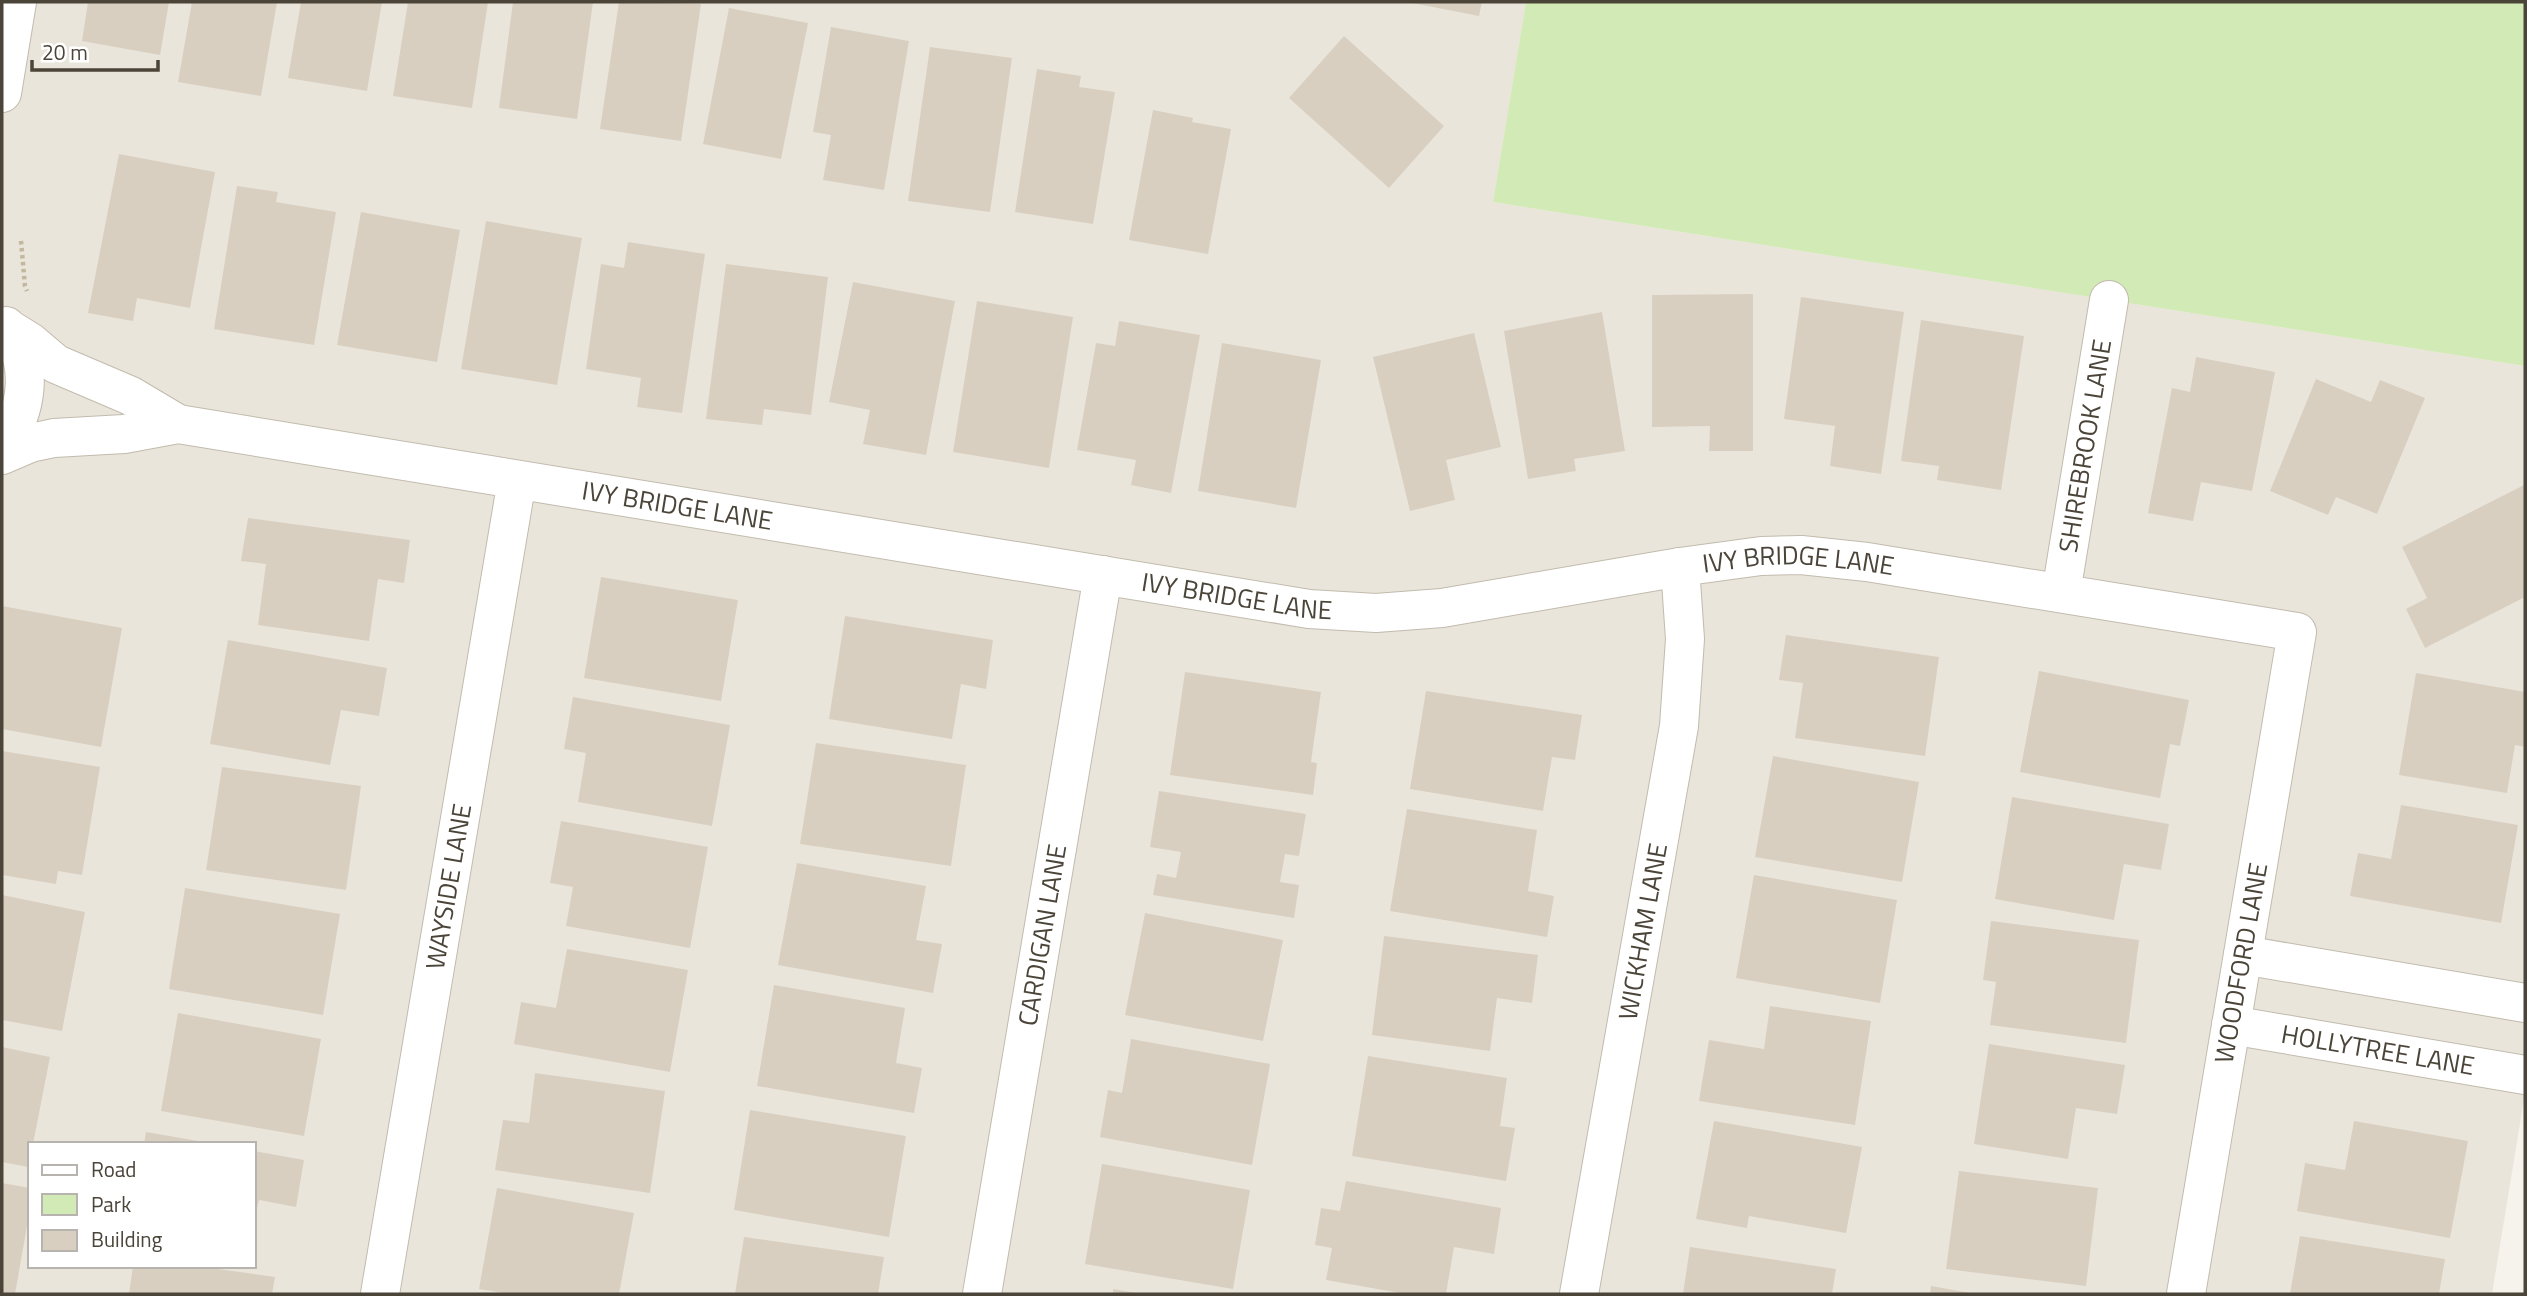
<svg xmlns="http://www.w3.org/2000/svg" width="2527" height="1296" viewBox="0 0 2527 1296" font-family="'Titillium Web',sans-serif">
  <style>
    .residential { fill: #eae5da; fill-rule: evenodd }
    .green { fill: #d2eab5 }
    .building { fill: #d8cfc1 }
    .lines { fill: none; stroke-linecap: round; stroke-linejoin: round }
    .minor-casing { stroke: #c2bbae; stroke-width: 40 }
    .path { stroke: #c4b79f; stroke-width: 4.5; stroke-dasharray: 3.5 3.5; stroke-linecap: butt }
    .minor { stroke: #fff; stroke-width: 38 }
    .labels { text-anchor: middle; stroke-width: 6; stroke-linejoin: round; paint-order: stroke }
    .street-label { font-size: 26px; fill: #4b4439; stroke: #fff }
  </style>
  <rect width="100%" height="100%" fill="#f6f3ec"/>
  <path class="residential" d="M2,2H1526L1493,202L2525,366V1093L2492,1294H2ZM30,1144H254V1266H30Z"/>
  <path class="green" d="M1526,2H2525V366L1493,202Z"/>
  <path class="building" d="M88,2H169L160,55L82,41Z
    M192,2H277L261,96L178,82Z
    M301,2H382L367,91L288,78Z
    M408,2H488L472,108L393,96Z
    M513,2H593L577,119L499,108Z
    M619,2L701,4L681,141L600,129Z
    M1407,2H1482L1479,16Z
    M729,8L808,23L781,159L703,144Z
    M831,27L909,41L884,190L823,180L831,135L813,132Z
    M1344,36L1444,126L1389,188L1289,98Z
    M930,47L1012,58L990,212L908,201Z
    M1037,69L1081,76L1079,87L1115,92L1093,224L1015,212Z
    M1153,110L1193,118L1192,122L1231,129L1208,254L1129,240Z
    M119,154L215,172L190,308L137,298L133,321L88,313Z
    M237,186L278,192L276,202L336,212L314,345L214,329Z
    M361,212L460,230L437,362L337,345Z
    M486,221L582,238L557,385L461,369Z
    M628,242L705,254L682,413L637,407L641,378L586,369L601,264L624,268Z
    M726,264L828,277L811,415L764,409L762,425L706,419Z
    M853,282L955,301L926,455L863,444L870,410L829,402Z
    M1753,294V451H1709L1710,426L1652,427V295Z
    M1801,297L1904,312L1881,474L1830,466L1835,426L1784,419Z
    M977,301L1073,317L1049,468L953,452Z
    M1602,312L1625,451L1574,459L1576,471L1528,479L1504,331Z
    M1921,320L2024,336L2001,490L1937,480L1939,466L1901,461Z
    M1119,321L1200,335L1171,493L1131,485L1136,460L1077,450L1096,343L1115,346Z
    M1474,333L1501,447L1446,460L1455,500L1410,511L1373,357Z
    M1222,343L1321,360L1296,508L1198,491Z
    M2196,357L2275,372L2252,491L2201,482L2193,521L2148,513L2172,388L2190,392Z
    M2316,379L2371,402L2380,380L2425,398L2377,514L2336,497L2328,515L2270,491Z
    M2524,485L2525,597L2425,648L2406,609L2427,598L2402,547Z
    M248,518L410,540L404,583L378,579L369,641L258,625L266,564L241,561Z
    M601,577L738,600L721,701L584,678Z
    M2,606L122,628L101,747L2,729Z
    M845,616L993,640L986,689L961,684L952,739L829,719Z
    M1786,635L1939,657L1925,756L1795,738L1803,683L1779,680Z
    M228,640L387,668L379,716L341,710L330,765L210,744Z
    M2039,671L2189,700L2180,746L2170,744L2160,798L2020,772Z
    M1185,672L1321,692L1311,762L1317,763L1313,795L1170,775Z
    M2416,673L2525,692V747L2515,745L2507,793L2399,775Z
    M1426,691L1582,715L1575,760L1552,757L1543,811L1410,789Z
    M573,697L730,725L712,826L578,802L586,753L564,749Z
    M816,743L966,765L951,866L800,844Z
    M2,751L100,767L82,875L58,871L56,884L2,875Z
    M1773,756L1919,782L1902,882L1755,857Z
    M222,767L361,786L346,890L206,870Z
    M1159,791L1306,814L1299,856L1285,854L1280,882L1299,885L1294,918L1153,895L1157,874L1176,878L1181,852L1150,847Z
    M2012,797L2169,824L2161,870L2124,864L2114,920L1995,899Z
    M2401,805L2518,825L2501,923L2350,896L2358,853L2391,859Z
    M1407,809L1537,830L1528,891L1554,896L1547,937L1390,911Z
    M561,821L708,847L690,948L566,926L573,887L550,883Z
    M797,863L926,886L916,940L942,944L933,993L778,965Z
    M1754,875L1897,900L1880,1003L1736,978Z
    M185,888L340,914L323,1015L169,989Z
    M2,895L85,912L62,1031L2,1020Z
    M1145,913L1283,940L1263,1041L1125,1015Z
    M1991,921L2139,940L2126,1043L1990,1025L1996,982L1983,980Z
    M1384,936L1538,955L1532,1003L1497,998L1490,1051L1372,1035Z
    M567,949L688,970L670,1072L514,1044L521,1002L556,1008Z
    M774,985L905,1008L896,1063L922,1068L914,1113L757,1086Z
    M1770,1006L1871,1021L1855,1125L1699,1101L1709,1040L1764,1049Z
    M178,1013L321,1039L304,1136L161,1111Z
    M1131,1039L1270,1064L1252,1165L1100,1137L1108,1090L1122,1093Z
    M1989,1044L2125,1065L2117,1114L2076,1108L2068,1159L1974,1144Z
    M2,1047L50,1057L33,1144H30L28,1167L2,1162Z
    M1368,1056L1507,1078L1500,1126L1515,1128L1506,1181L1352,1156Z
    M535,1073L665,1091L650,1193L495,1170L503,1120L529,1123Z
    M750,1110L906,1136L889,1237L734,1210Z
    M1714,1121L1862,1147L1846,1233L1749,1216L1747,1228L1696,1219Z
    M2354,1121L2468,1141L2450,1238L2297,1211L2305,1163L2345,1170Z
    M146,1132L204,1142V1144H144Z
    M254,1151L304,1160L296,1207L259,1200L254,1219Z
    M1102,1164L1250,1190L1233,1289L1085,1264Z
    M1959,1171L2098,1188L2086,1286L1946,1269Z
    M1346,1181L1501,1208L1494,1254L1454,1247L1446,1294H1406L1326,1280L1332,1248L1315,1245L1321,1208L1340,1211Z
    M2,1183L30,1188V1209L15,1294H2Z
    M497,1188L634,1213L619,1294H510L479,1289Z
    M2300,1236L2445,1259L2439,1294H2290Z
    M744,1237L884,1257L878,1294H735Z
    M1690,1247L1836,1269L1832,1294H1683Z
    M133,1266H197L275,1277L272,1294H129Z
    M1931,1286L1970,1293V1294H1930Z
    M1113,1289L1136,1293V1294H1113Z"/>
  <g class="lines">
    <g class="minor-casing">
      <g id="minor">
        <path d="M2,93L17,2"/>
        <path d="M9,329L30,342L56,364L131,396L178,424"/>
        <path d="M2,447C28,411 35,363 6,326"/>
        <path id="s1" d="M2,455L30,443L54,438L124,434L178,424L1309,609L1376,613L1442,608L1680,567L1761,556L1801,555L1867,562L2297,632L2186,1294"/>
        <path id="s2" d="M2061,593L2109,300"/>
        <path d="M2243,955L2525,1003"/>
        <path id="s3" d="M2231,1025L2525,1075"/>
        <path id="s4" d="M380,1294L517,480"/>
        <path id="s5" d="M982,1294L1103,575"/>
        <path id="s6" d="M1579,1294L1679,726L1685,639L1680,567"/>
      </g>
    </g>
    <path class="path" d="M21,241L25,286L27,291"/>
    <use href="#minor" class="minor"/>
  </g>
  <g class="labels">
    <g class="street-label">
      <text dy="9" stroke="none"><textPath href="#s2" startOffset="149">SHIREBROOK LANE</textPath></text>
      <text dy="9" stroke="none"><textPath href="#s1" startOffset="686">IVY BRIDGE LANE</textPath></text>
      <text dy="9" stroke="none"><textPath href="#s1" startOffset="1820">IVY BRIDGE LANE</textPath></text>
      <text dy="9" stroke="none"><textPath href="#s1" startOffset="1253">IVY BRIDGE LANE</textPath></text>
      <text dy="9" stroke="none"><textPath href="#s4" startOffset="413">WAYSIDE LANE</textPath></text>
      <text dy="9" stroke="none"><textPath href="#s6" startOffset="368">WICKHAM LANE</textPath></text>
      <text dy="9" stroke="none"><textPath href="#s5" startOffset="364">CARDIGAN LANE</textPath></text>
      <text transform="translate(2241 963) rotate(-80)" y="9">WOODFORD LANE</text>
      <text dy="9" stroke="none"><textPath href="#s3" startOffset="149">HOLLYTREE LANE</textPath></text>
    </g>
  </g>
  <rect width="2527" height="1296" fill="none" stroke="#4b4439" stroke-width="7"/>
  <rect x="28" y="1142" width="228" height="126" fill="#ffffff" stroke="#b7b4b0" stroke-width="2"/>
  <rect x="42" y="1165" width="35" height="10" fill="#ffffff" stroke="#b7b4b0" stroke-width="2"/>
  <text x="91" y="1177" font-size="21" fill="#4b4439">Road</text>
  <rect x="42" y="1194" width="35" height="21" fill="#d2eab5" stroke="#b7b4b0" stroke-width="2"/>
  <text x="91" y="1212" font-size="21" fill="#4b4439">Park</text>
  <rect x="42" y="1230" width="35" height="21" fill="#d8cfc1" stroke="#b7b4b0" stroke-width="2"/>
  <text x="91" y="1247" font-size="21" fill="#4b4439">Building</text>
  <path d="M32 60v10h126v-10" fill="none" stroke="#4b4439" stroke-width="3.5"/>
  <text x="42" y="60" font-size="21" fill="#4b4439" stroke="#ffffff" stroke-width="5" paint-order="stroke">20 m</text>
</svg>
